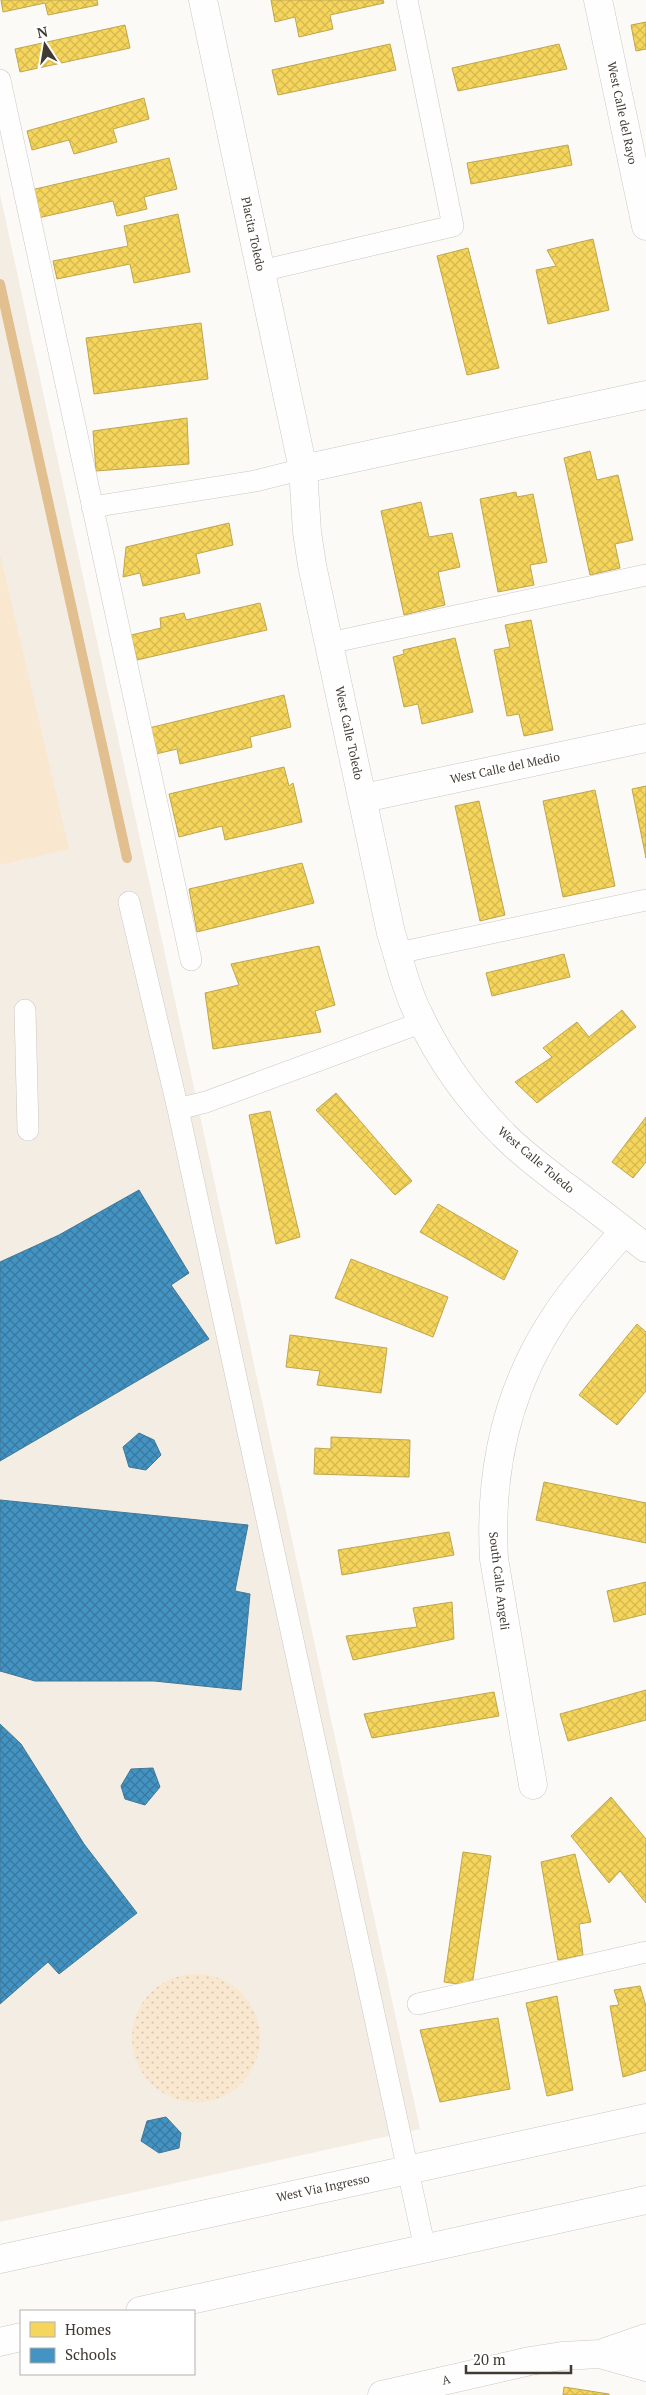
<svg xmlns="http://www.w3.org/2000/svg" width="646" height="2395" viewBox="0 0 646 2395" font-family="'PT Serif',serif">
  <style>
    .built { fill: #f4ede4 }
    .park { fill: url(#park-dots) }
    .pitch { fill: #f9e7cf }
    .homes { fill: url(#homes-cross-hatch); stroke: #bfa64f }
    .schools { fill: url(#schools-cross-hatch); stroke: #427898 }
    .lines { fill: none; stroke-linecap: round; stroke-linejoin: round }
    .stream { stroke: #e1bf8f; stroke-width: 10 }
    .lane-casing { stroke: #cbc7c2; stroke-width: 22 }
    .street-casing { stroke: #cbc7c2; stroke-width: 29 }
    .lane { stroke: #fffefe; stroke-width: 21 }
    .street { stroke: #fffefe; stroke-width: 28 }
    .labels { text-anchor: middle; stroke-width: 5; stroke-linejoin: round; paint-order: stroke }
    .street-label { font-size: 12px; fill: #403a32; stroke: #fff }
  </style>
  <defs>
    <pattern id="park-dots" width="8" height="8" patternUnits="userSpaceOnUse" patternTransform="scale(1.25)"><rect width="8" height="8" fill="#f9e7cf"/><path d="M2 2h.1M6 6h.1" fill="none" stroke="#d6c7b2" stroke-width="1.8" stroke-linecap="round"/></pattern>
    <pattern id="homes-cross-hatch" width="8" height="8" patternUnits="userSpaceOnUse" patternTransform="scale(1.25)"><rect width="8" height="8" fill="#f6d55c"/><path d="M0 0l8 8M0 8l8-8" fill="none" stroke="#d4b850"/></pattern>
    <pattern id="schools-cross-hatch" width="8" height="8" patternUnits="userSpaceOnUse" patternTransform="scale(1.25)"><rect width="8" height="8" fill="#4393c3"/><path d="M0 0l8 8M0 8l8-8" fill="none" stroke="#39799f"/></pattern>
  </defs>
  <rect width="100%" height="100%" fill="#fcfaf7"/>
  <path class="built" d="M0,194L420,2129L0,2222Z"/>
  <path class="park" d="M132 2038a64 64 0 1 1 128 0a64 64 0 1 1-128 0Z"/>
  <path class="pitch" d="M0,554L69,849L0,865Z"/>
  <path class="homes" d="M1,0H97L98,5L48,15L45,3L3,12Z
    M271,0H383L384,3L330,15L333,29L299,37L295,17L275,22Z
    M646,22V49L636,51L631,25Z
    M125,25L130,48L20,72L15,49Z
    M390,44L396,70L278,95L272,70Z
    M559,44L567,69L458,91L452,68Z
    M144,98L149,119L113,129L117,142L74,154L69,140L32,150L27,131Z
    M568,145L572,165L471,184L467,163Z
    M169,158L177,189L144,197L147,209L117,216L113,201L38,218L31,190Z
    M178,214L190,272L134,283L130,264L57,279L53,261L128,246L124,226Z
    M593,239L609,310L548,324L536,270L556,266L547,250Z
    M468,248L499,368L467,375L437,256Z
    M201,323L208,379L94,394L86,338Z
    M187,418L189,464L96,471L93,431Z
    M590,451L597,480L618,475L633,540L615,544L620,568L590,575L564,458Z
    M516,492L517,497L533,494L547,562L530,565L534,585L498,592L480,499Z
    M421,502L429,537L452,533L460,567L438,572L445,605L404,615L381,511Z
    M229,523L233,545L196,554L200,573L143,586L140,573L123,577L126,547Z
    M260,603L267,630L137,660L131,635L161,628L160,618L184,613L186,620Z
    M531,620L553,730L524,736L519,714L507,716L494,650L510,647L505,625Z
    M455,638L473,712L422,724L418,704L404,707L393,657L404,654L403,650Z
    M284,695L291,727L250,737L252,747L180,764L177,749L156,754L149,728Z
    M284,767L289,786L293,783L302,822L225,840L222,826L179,837L169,794Z
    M646,786V858L632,789Z
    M595,790L615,886L563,897L543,801Z
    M479,801L505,915L480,921L455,806Z
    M302,863L314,903L197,932L189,889Z
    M319,946L335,1005L315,1011L321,1032L213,1049L205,993L239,985L231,964Z
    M564,954L570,977L492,996L486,973Z
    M622,1010L636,1027L537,1103L515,1082L552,1057L543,1048L577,1022L589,1037Z
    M336,1093L412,1181L395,1195L316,1110Z
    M270,1111L300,1237L276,1244L249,1115Z
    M646,1117V1162L633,1178L612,1162Z
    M438,1204L518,1251L504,1280L420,1232Z
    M351,1259L448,1297L433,1337L335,1298Z
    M637,1324L646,1332V1391L617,1425L579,1395Z
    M290,1335L387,1348L381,1393L317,1385L320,1371L286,1367Z
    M331,1437L410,1440L409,1477L314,1474L315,1448L331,1449Z
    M544,1482L646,1503V1543L536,1520Z
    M449,1532L454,1555L342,1575L338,1550Z
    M646,1582V1614L614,1622L607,1591Z
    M452,1602L454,1639L353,1660L346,1636L417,1627L413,1608Z
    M646,1690V1720L568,1741L560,1714Z
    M494,1692L499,1716L372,1738L364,1714Z
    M611,1797L646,1839V1903L620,1871L609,1883L571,1836Z
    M463,1852L491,1856L472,1986L444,1982Z
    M575,1854L591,1922L579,1924L583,1955L558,1960L541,1862Z
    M640,1986L646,2006V2070L623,2077L610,2006L619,2005L614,1990Z
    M557,1996L573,2090L547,2096L526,2003Z
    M498,2018L510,2089L440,2102L420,2030Z
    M564,2387L609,2394V2395H563Z"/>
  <path class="schools" d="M139,1190L189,1273L171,1285L209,1339L0,1461V1262L59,1235Z
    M139,1433L154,1440L161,1455L146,1470L129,1467L123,1447Z
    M0,1500L248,1525L235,1591L250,1594L241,1690L154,1681H35L0,1671Z
    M0,1724L21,1744L84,1844L137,1913L59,1974L48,1962L0,2004Z
    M153,1768L160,1787L145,1805L125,1799L121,1786L131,1769Z
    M166,2117L181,2133L179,2148L159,2153L141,2141L147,2121Z"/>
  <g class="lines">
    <path class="stream" d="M0,284L127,858"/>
    <g class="lane-casing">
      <path id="lane" d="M0,80L191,960
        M261,271L453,226L407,0
        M92,507L255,481L303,469
        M329,643L646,575
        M129,902L178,1109
        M398,953L646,900
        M25,1010L28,1130
        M423,1022L206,1102L178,1109L425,2249
        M418,2004L646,1952"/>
    </g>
    <g class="street-casing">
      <path id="street" d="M203,0L303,469L307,532L312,565L391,933C400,960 405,988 418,1013C439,1058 468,1099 503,1134C520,1152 541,1167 561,1183C590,1204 618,1226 646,1248
        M598,0L646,226
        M303,469L646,395
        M364,798L646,738
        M533,1785L494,1559C489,1473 506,1392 553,1320C573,1288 600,1260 624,1231
        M0,2259L646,2118
        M140,2311L646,2200
        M0,2342L21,2337
        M600,2354L646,2338
        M382,2395L530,2361L562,2356L600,2354L646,2367"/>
    </g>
    <use href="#lane" class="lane"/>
    <use href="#street" class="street"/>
  </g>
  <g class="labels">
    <g class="street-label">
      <text transform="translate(622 113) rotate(78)" y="4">West Calle del Rayo</text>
      <text transform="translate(253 234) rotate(78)" y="4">Placita Toledo</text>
      <text transform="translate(349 733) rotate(78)" y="4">West Calle Toledo</text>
      <text transform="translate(505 768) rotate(-12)" y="4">West Calle del Medio</text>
      <text transform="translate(536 1160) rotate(40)" y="4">West Calle Toledo</text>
      <text transform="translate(499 1581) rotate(83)" y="4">South Calle Angeli</text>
      <text transform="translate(323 2188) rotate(-12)" y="4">West Via Ingresso</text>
      <text transform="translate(446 2380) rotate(-13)" y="4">A</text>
    </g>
  </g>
  <rect x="20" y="2310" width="175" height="65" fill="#ffffff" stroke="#b3b0ad"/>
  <rect x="30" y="2322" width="25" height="15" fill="#f6d55c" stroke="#b3b0ad"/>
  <text x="65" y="2335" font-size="15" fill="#403a32">Homes</text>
  <rect x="30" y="2348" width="25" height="15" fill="#4393c3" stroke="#b3b0ad"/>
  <text x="65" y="2360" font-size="15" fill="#403a32">Schools</text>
  <g transform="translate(45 45) rotate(348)" stroke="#ffffff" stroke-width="4" paint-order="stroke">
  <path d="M0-4L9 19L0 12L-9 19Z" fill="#403a32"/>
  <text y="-8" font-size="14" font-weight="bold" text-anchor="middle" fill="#403a32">N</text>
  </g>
  <path d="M466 2365v8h105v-8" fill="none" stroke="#403a32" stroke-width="2.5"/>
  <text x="473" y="2365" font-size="15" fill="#403a32" stroke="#ffffff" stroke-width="4" paint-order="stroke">20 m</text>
</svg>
